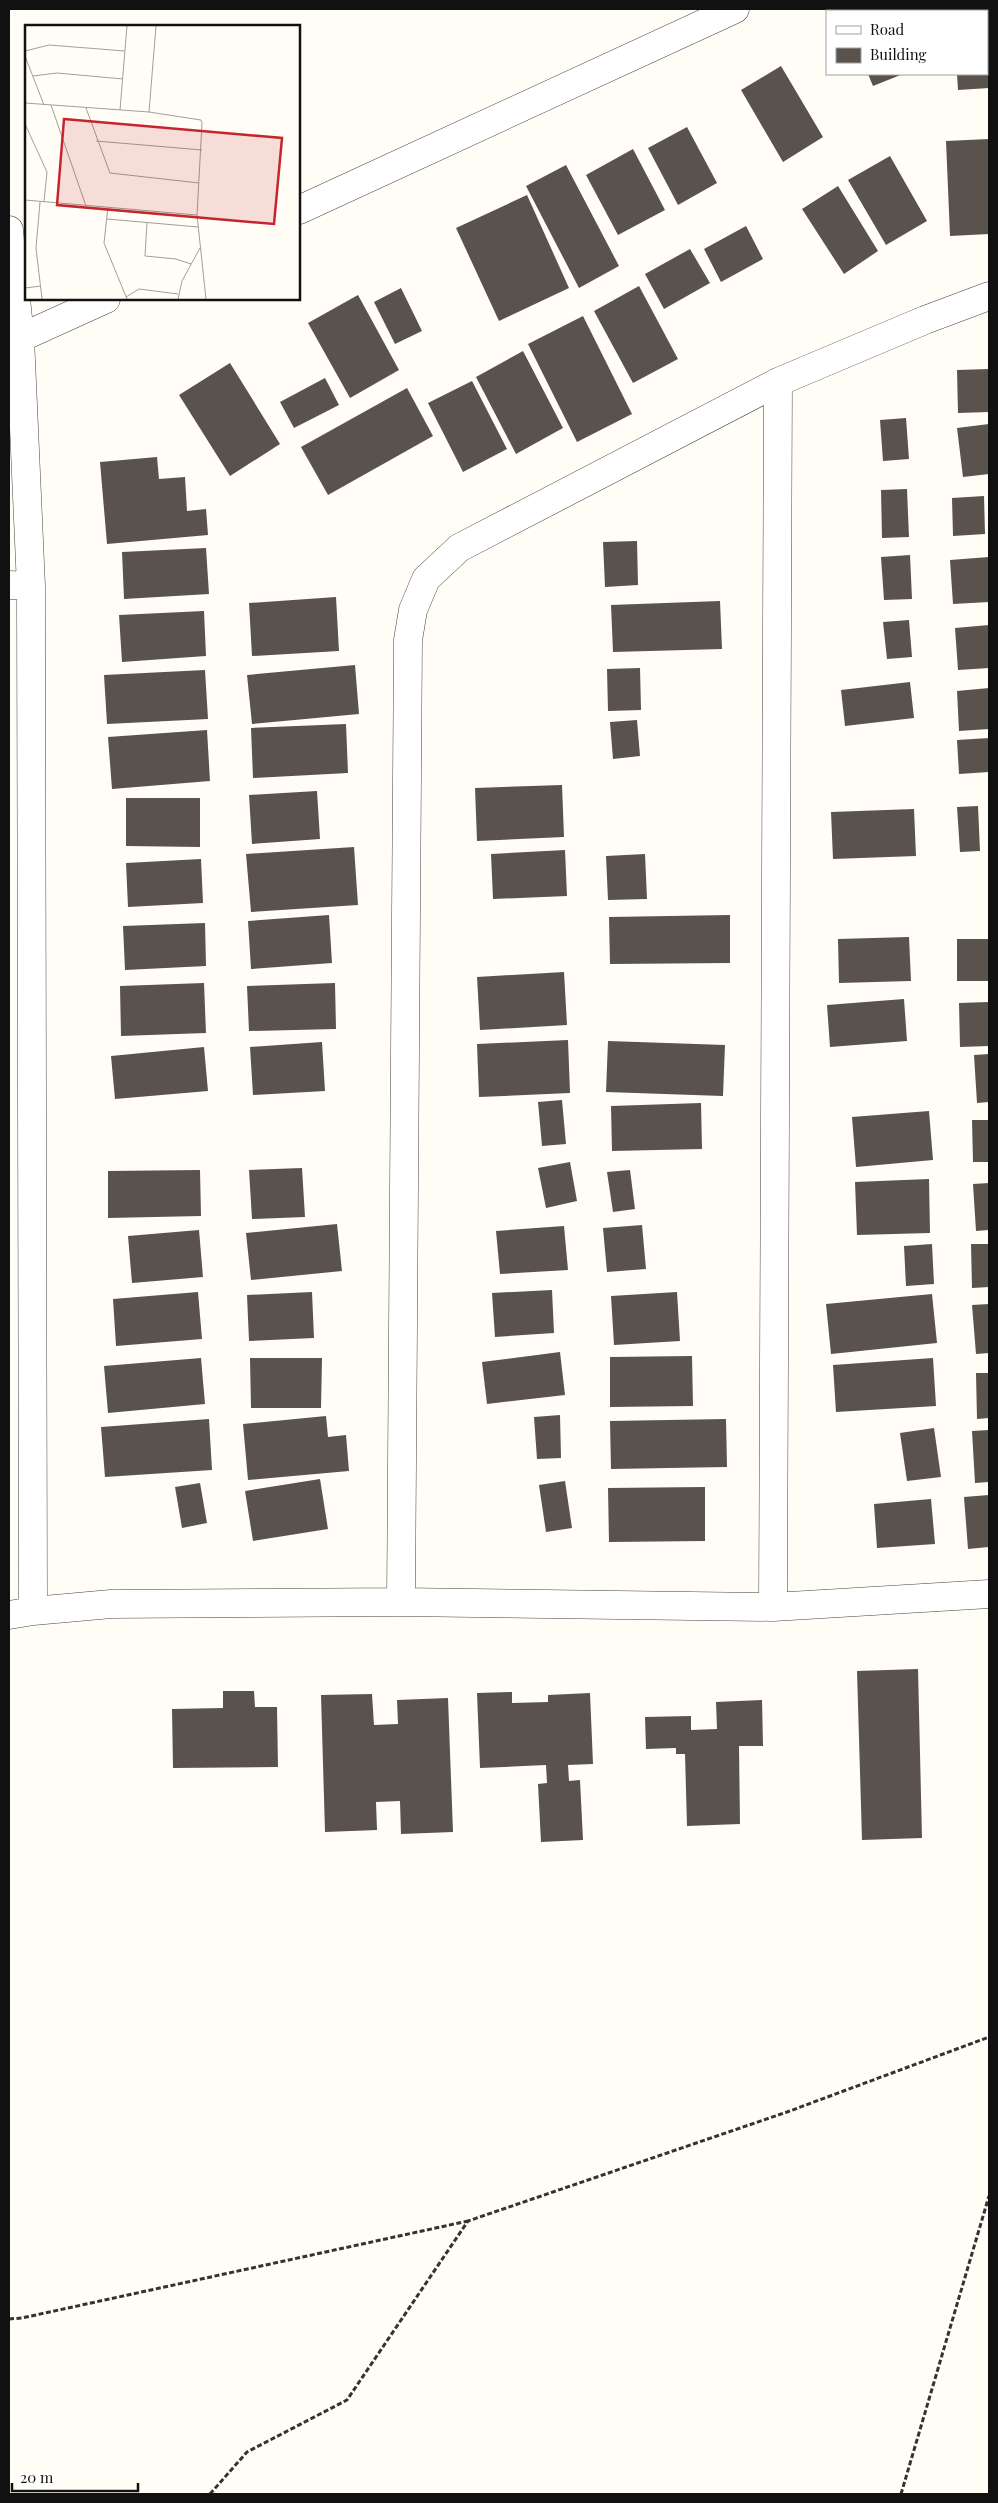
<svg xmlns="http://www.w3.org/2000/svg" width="998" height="2503" viewBox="0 0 998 2503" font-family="'Playfair Display',serif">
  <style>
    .building { fill: #5a524d }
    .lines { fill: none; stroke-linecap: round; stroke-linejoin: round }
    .minor-casing { stroke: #444; stroke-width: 29 }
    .path { stroke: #333; stroke-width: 3; stroke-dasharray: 5 2.5; stroke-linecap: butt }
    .minor { stroke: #fff; stroke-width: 28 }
    .inset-road { fill: none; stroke: #a09f9a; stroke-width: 1 }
    .view { fill: #c4262e; fill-opacity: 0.15; stroke: #c4262e; stroke-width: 2.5 }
    .inset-edge { fill: none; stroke: #111; stroke-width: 2.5 }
  </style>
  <rect width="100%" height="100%" fill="#fffdf5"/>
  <path class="building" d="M877,9H889L890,11H871Z
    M987,45H989V88L958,90L957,74H987Z
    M781,66L823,137L783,162L741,90Z
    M868,74H903L873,86Z
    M687,127L717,183L678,205L648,148Z
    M989,139V234L950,236L946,141Z
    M633,149L665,210L618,235L586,175Z
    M890,156L927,221L886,245L848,180Z
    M566,165L619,266L579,288L526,186Z
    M838,186L878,251L844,274L802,209Z
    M527,195L569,288L499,321L456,228Z
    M746,226L763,259L721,282L704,249Z
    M690,249L710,283L664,309L645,274Z
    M639,286L678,359L633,383L594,311Z
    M401,288L422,331L395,344L374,302Z
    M358,295L399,370L350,398L308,323Z
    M583,316L632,414L577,442L528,344Z
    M523,351L563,428L516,454L476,377Z
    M230,363L280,444L230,476L179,395Z
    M989,369V412L958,413L957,370Z
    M325,378L339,405L294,428L280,402Z
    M472,381L507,449L463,472L428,403Z
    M407,388L433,436L328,495L301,447Z
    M906,418L909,459L883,461L880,420Z
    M989,424V474L963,477L957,428Z
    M157,457L159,479L185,477L187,511L206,509L208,535L107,544L100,462Z
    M907,489L909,537L882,538L881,490Z
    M984,496L985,534L953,536L952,498Z
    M637,541L638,585L605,587L603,542Z
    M206,548L209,594L124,599L122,552Z
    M910,555L912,599L884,600L881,557Z
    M989,557V602L953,604L950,560Z
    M336,597L339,651L252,656L249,603Z
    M720,601L722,649L613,652L611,605Z
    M204,611L206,656L122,662L119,615Z
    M909,620L912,657L887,659L883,622Z
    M989,625V668L958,670L955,628Z
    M355,665L359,714L252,724L247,675Z
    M640,668L641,710L608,711L607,669Z
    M205,670L208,719L107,724L104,675Z
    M910,682L914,718L845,726L841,690Z
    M989,688V729L959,731L957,691Z
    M637,720L640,756L613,759L610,722Z
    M346,724L348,773L253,778L251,728Z
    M207,730L210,781L112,789L108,737Z
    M989,738V772L959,774L957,740Z
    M562,785L564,837L477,841L475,788Z
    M317,791L320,839L252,844L249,795Z
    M126,798H200V847L126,846Z
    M978,806L980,851L960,852L957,807Z
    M914,809L916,856L833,859L831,812Z
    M354,847L358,905L251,912L246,854Z
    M565,850L567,896L493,899L491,854Z
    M645,854L647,899L608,900L606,856Z
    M201,859L203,903L128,907L126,863Z
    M329,915L332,963L251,969L248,921Z
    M730,915V963L610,964L609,917Z
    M205,923L206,966L125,970L123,926Z
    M909,937L911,981L839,983L838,939Z
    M957,939H989V981H957Z
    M564,972L567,1025L480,1030L477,977Z
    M204,983L206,1033L121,1036L120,986Z
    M335,983L336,1029L249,1031L247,986Z
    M904,999L907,1041L830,1047L827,1005Z
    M989,1002V1046L960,1047L959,1003Z
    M568,1040L570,1093L479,1097L477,1044Z
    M608,1041L725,1045L723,1096L606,1092Z
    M322,1042L325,1091L253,1095L250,1047Z
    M204,1047L208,1091L115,1099L111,1056Z
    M989,1054V1102L977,1103L974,1055Z
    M562,1100L566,1144L542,1146L538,1102Z
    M701,1103L702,1149L612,1151L611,1106Z
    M929,1111L933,1160L856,1167L852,1117Z
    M972,1120H989V1162H973Z
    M570,1162L577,1201L546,1208L538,1168Z
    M302,1168L305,1217L252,1219L249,1170Z
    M200,1170L201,1216L108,1218V1171Z
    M630,1170L635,1209L613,1212L607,1172Z
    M929,1179L930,1233L857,1235L855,1182Z
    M989,1183V1230L976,1231L973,1184Z
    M337,1224L342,1271L251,1280L246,1233Z
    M642,1225L646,1269L607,1272L603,1228Z
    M564,1226L568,1270L500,1274L496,1231Z
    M199,1230L203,1277L132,1283L128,1236Z
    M932,1244L934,1284L906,1286L904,1246Z
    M971,1244H989V1287L972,1288Z
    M552,1290L554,1333L495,1337L492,1293Z
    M198,1292L202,1339L116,1346L113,1299Z
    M312,1292L314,1338L249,1341L247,1295Z
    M677,1292L680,1341L614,1345L611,1296Z
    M932,1294L937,1343L831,1354L826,1304Z
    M989,1304V1353L976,1354L972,1305Z
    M560,1352L565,1395L487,1404L482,1362Z
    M692,1356L693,1406L610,1407V1357Z
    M201,1358L205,1404L108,1413L104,1366Z
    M250,1358H322L321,1408H251Z
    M933,1358L936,1406L836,1412L833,1365Z
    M976,1373H989V1418L977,1419Z
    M560,1415L561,1458L537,1459L534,1417Z
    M326,1416L328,1437L346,1435L349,1471L248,1480L243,1424Z
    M209,1419L212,1470L105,1477L101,1427Z
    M726,1419L727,1467L611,1469L610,1421Z
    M934,1428L941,1477L907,1481L900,1433Z
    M989,1430V1482L975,1483L972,1431Z
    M320,1479L328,1529L253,1541L245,1491Z
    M565,1481L572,1528L546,1532L539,1485Z
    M200,1483L207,1523L182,1528L175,1487Z
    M705,1487V1541L609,1542L608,1488Z
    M989,1495V1547L968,1549L964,1497Z
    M931,1499L935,1544L877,1548L874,1504Z
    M918,1669L922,1838L862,1840L857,1671Z
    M223,1691H254L255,1707H277L278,1767L173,1768L172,1709L223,1708Z
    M512,1692V1703L548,1702V1695L590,1693L593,1764L568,1765L569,1781L580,1780L583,1840L541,1842L538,1784L547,1783L546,1765L480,1768L477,1693Z
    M372,1694L374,1725L398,1724L397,1700L448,1698L453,1832L401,1834L400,1801L376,1802L377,1830L325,1832L321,1695Z
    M762,1700L763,1746H739L740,1824L687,1826L685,1754H676V1748L646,1749L645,1717L691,1716V1730L717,1729L716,1702Z"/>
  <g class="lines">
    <g class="minor-casing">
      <path id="minor" d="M299,210L735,9
        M9,230L20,338L31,586L33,1611
        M20,338L106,299
        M9,585L31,586
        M401,1602L408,640L413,610L426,579L459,548L778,382L925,320L989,296
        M773,1607L778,382
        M9,1615L33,1611L111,1604L401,1602L773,1607L989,1594"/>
    </g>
    <path class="path" d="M9,2319L22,2318L468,2221
      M210,2494L247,2452L347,2400L468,2221L787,2112L989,2037
      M901,2494L989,2196"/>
    <use href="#minor" class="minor"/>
  </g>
  <g transform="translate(25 25)">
    <rect width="275" height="275" fill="#fffdf5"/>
    <path class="inset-road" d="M131,1L124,87L176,95L177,98L172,190L181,274M0,26L24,20L100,26M0,31L19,80M8,51L32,48L98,54M0,78L124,87M26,80L61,181M61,83L85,148L174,158M95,85L102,1M0,99L22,147L19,177M71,116L177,125M0,175L172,190M15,177L11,223L17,274M83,182L79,218L102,274M82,194L173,202M122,197L120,231L151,234L166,239M0,263L16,261M101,272L114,264L153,269M153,274L157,256L175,223"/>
    <path class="view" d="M39,94L257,113L249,199L32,180Z"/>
    <rect width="275" height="275" class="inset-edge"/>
  </g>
  <rect width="998" height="2503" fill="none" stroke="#111111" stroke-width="20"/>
  <rect x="826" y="10" width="162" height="65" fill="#ffffff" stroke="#a0a0a0"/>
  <rect x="836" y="26" width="25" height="8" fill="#ffffff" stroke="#a0a0a0"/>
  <text x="870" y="35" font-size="15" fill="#111111">Road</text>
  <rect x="836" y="48" width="25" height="15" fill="#5a524d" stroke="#a0a0a0"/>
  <text x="870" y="60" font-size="15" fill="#111111">Building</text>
  <path d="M12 2483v8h126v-8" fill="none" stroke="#111111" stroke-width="2.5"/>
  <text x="20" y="2483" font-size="15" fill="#111111" stroke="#ffffff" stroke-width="4" paint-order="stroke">20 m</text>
</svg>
